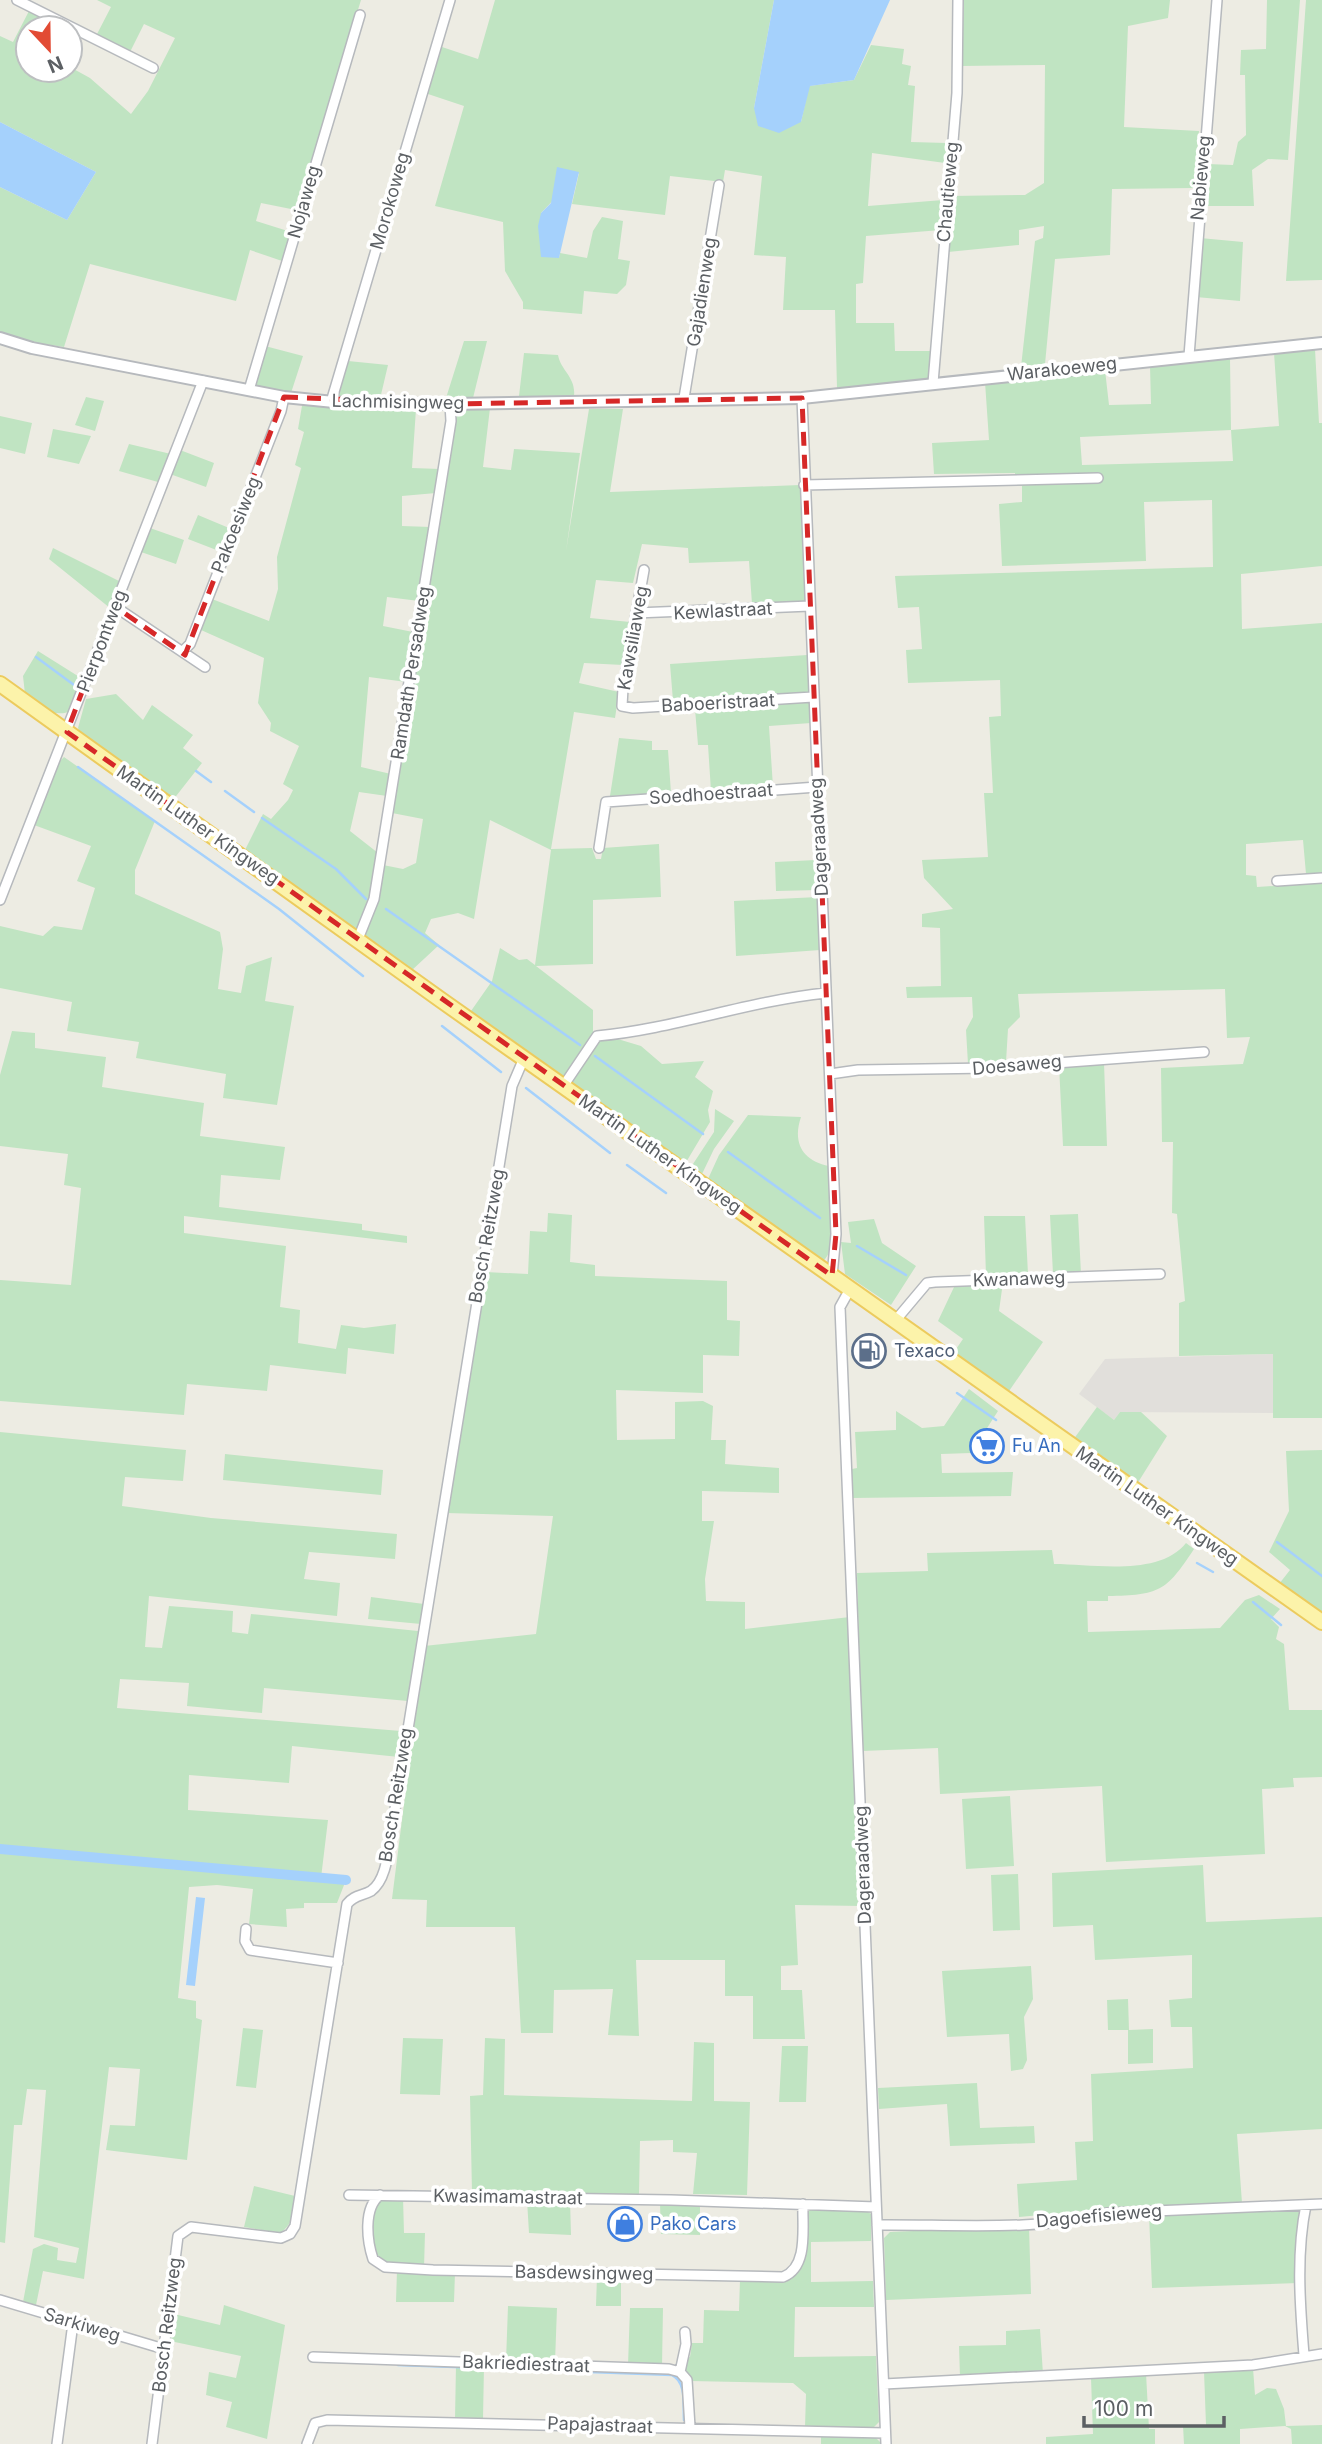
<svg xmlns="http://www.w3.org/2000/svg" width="1322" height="2444" viewBox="0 0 1322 2444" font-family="Inter,sans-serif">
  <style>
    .industrial { fill: #e1dfdb }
    .green { fill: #c0e4c2; fill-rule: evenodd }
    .water { fill: #a5d1fc }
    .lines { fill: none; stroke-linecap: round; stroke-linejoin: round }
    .stream { stroke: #a5d1fc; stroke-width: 2.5 }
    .canal { stroke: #a5d1fc; stroke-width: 10 }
    .minor-casing { stroke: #b6b9bd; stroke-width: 12 }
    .tertiary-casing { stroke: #b6b9bd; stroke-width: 14 }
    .primary-casing { stroke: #eccb5e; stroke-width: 18 }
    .minor { stroke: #fff; stroke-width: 9 }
    .tertiary { stroke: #fff; stroke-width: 10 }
    .primary { stroke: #fcf3aa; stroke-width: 14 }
    .marked { fill: none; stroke: #d62828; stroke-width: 5; stroke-dasharray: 14 9; stroke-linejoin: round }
    .labels { text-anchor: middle; stroke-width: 7; stroke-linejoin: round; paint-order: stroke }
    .street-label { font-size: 18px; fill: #5b5f63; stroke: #fff }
    .service-label { font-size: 18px; fill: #4e5e75; stroke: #fff; text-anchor: start }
    .shop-label { font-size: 18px; fill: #366cbe; stroke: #fff; text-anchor: start }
  </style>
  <rect width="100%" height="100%" fill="#edece3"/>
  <path class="industrial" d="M1273,1354V1413L1120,1412L1114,1420L1079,1394L1105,1359Z"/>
  <path class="green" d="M97,0H361L296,210L261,203L256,221L291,232L282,261L250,250L236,301L90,264L64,347L12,339L0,333V187L67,220L96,172L0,122V36L13,42L29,11L52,25L50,28H28V70H70V67L90,78L131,114L148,91L175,38L144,24L130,52L96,36L111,7Z
    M495,0H774L754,108L801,122L809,86L854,80L871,45L904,49L902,64L911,66L908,85L915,86L911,142L947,143L945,163L872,153L868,206L943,200L941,230L866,236L863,283L856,284V323H894L895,351H931L929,379L837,388L835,310H783L786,257L754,255L762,176L725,170L723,182L670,176L665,215L572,204L579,173L541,213L559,258L560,253L587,258L593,231L602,217L623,221L618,259L630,261L626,285L617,294L584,291L582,314L523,309V302L505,271L503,222L435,206L464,106L425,93L439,46L478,59Z
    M964,0H1170L1168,18L1128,26L1124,127L1199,131L1194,188L1112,189L1110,255L1055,259L1045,364L1021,367L1035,241L1043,238L1044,226L1019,230V245L948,252L951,196L1025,195L1044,183L1045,65L961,66Z
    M1267,0H1300L1288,160L1268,159L1252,170L1254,206H1203L1207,164L1233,165L1238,142L1246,135L1245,75H1240L1241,50L1266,49Z
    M1306,0H1322V280L1286,281Z
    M1200,238L1243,242L1240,301L1196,297Z
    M464,341H487L473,398H446Z
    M265,346L303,356L291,393L256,387L254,383Z
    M1315,349L1319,423H1322V566L1241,574L1242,629L1322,623V873L1306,874L1303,840L1246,844V875L1256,876L1257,887L1322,883V1418H1273V1354L1179,1356V1303L1185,1301L1177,1214L1172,1213L1173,1142H1162L1161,1068L1243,1064L1250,1037L1227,1038L1225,989L1018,994L1020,1017L1008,1029L1006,1062L968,1064L966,1030L973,1017L972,997L907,998L906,987L941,986L940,928L922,927V914L953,909L924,878L922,860L988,857L984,793H993L989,717L1001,716L1000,680L908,683L906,650L922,649L919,607L898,608L895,576L1213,567L1212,500L1144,502L1146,561L1002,566L999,504L1022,502V486H1015V473L934,474L932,443L989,440L985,382L1105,370L1109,405L1151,404L1150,366L1230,358L1231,430L1279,426L1274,353ZM1231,430L1233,461L1082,465L1080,437Z
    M524,353L558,355C561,371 576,377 574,396H519Z
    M348,361L388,365L380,399L338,396Z
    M86,397L104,401L95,431L75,425Z
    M303,400L416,409L412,468L440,469L436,493L402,496V526L431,527L419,601L387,597L383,626L413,632L406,682L369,677L361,767L391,774L387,796L359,792L350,831L378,853C374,878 374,911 357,930L245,850L263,814L271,819L288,800L293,790L283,784L299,746L270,731L271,723L258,703L264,658L201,630L212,599L269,621L278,589L277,557L301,468L295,465L304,432L298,429Z
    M454,408H490L483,467L511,470L514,449L580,453L566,551L589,409H623L610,492L800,485L805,601L752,604L749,561L689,563L688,548L642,544L633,583L596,580L590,618L630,622L623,665L584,663L579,683L619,692L615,718L574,712L551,849L592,848L596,859H601L603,848L659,844L661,897L593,900V964L536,966L593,1010V1035L563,1078L471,1011L492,981L500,948L519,960L527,959L535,965L551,850L490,820L474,919L458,913L431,919L425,933L439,945L411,971L363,935L377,901L383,865L403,869L416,863L423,819L392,813Z
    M0,416L32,423L25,454L0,448Z
    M53,429L91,436L79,464L47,457Z
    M129,444L171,454L158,482L119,471Z
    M180,450L214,463L206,487L170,474Z
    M198,515L229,528L219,551L188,539Z
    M150,528L184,540L176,564L141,552Z
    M53,548L119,581L110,608L49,559Z
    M38,651L81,678L71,711C53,719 39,705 25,694L23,676Z
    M807,655L810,694L673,701L670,664Z
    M116,694L143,720L152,705L193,735L183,748L202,763L173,800L82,735L78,728L86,699Z
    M810,702L811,723L769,726L773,787L711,791L708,745H698L695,709Z
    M619,738L652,741V750H668L671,793L610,796Z
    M64,757L155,821L135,870V894L220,932L223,949L218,989L241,993L246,966L272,957L265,1001L294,1006L277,1105L223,1098L226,1074L136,1058L139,1042L67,1031L72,1002L0,988V926L43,936L54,926L82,930L95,888L77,881L91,846L34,825L59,762Z
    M816,860L818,890L776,891L775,862Z
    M818,897L820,950L736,956L734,901Z
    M12,1031L35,1033V1048L106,1057L102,1087L204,1103L200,1136L285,1147L280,1180L221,1175L219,1207L362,1224V1230L407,1236V1243L184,1216V1233L286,1246L280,1307L300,1310L298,1343L336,1349L341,1325L364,1328L396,1324L394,1354L348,1348L346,1374L270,1365L267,1391L187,1384L184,1415L0,1401V1280L71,1285L81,1188L64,1185L68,1154L0,1146V1075Z
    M611,1037L641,1046L662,1064L704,1061L695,1077L713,1091L708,1110L710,1122L685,1164L569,1081L602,1038Z
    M1104,1063L1107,1146H1063L1059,1065Z
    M715,1109L734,1121L714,1149L702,1174L691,1167L714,1132Z
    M748,1115L801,1117C792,1143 803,1161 829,1166C830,1189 841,1248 822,1262L708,1179L719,1155Z
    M548,1213L572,1215L570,1262L595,1265V1276L727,1281V1320L740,1321L739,1356L703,1355V1393L616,1390L617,1440L675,1439V1402L703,1401L713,1406L711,1440H726L725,1464L779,1468V1493L702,1491V1521H714L705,1579L706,1601L745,1602V1629L850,1617L863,1906L795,1905L798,1965L781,1966V1990H802L805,2039H753V1996H725V1960H636L639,2036L608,2035L613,1989L554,1990L553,2033H521L515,1927H426L427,1900L392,1899L424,1646L536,1634L553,1516L446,1513L485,1272L528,1274L530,1231L547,1232Z
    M1078,1214L1081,1274H1053L1050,1215Z
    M984,1216H1025L1028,1274L986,1275Z
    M874,1219L882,1243L916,1266L891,1305L845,1274L841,1242L851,1243L848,1222Z
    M1003,1282L999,1311L1043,1342L1007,1394L954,1352L963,1339L938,1321L955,1285Z
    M969,1389L998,1411L971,1453L941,1454L942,1473L1013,1472L1011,1496L852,1498V1469L857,1468L855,1432L896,1430V1411L922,1428L944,1426Z
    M1097,1407L1114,1420L1120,1412H1141L1167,1436L1137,1484L1073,1440Z
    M0,1432L186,1450L183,1481L125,1477L122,1506L211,1518L397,1534L395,1559L309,1552L304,1579L340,1583L337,1616L149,1596L145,1647L162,1648L169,1606L233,1611L232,1632L248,1634L251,1614L418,1631L408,1701L264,1688L262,1713L187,1706L189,1683L120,1679L117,1708L401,1731L399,1757L292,1746L289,1783L189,1775L188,1810L328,1820L321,1878L346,1880L337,1903H304V1908L286,1909L287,1927L249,1924L253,1889L217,1885L189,1887L178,1998L196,2001V2018L202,2020L187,2160L106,2150L110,2125L135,2126L140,2069L109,2067L84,2279L43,2271L36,2305L23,2302L33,2249L44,2244L58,2248L57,2260L76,2263L79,2248L34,2237L46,2090L27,2089L22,2125H14L5,2243L0,2242Z
    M1322,1450V1613L1279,1584L1290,1570L1269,1552L1289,1511L1286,1451Z
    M225,1454L383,1470L381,1495L223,1480Z
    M1186,1543L1194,1549C1166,1592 1159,1595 1108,1596V1601H1087L1088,1632L1220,1628L1245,1600L1259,1595L1280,1609L1271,1619L1279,1627L1276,1639L1284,1644L1289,1710H1322V1777L1293,1778L1294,1787L1262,1789L1265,1854L1106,1862L1102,1786L940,1794L938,1748L862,1751L857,1573L928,1571L927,1553L1052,1550L1054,1564C1093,1564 1159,1577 1186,1543Z
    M371,1597L424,1604L421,1624L368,1619Z
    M1010,1796L1014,1866L966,1869L962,1799Z
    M1203,1865L1206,1922L1322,1917V2129L1237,2134L1242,2203L1107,2209L1019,2217L1017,2184L1077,2180L1075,2142L1093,2141L1091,2074L1193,2068L1192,2027H1171L1169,2000L1192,1998V1955L1095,1960L1093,1925L1053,1927L1052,1873Z
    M1018,1874L1020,1930L993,1931L991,1875Z
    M1031,1966L1033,1999L1024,2017L1027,2060L1023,2069L1011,2071L1009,2034L947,2037L942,1971Z
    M1128,1999L1129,2030L1153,2029V2063L1128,2064V2030H1108L1107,2000Z
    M243,2028L263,2030L256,2088L236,2086Z
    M403,2038L443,2039L440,2095L400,2094Z
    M485,2038L505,2039L504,2095L692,2101L694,2042L714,2043V2101L750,2102L747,2195L693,2194L697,2153L673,2152V2140L640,2141L639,2194L472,2193L470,2096L483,2095Z
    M782,2046H808L806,2102H779Z
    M977,2083L980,2128L1034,2126L1035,2143L950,2146L947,2104L879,2109L878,2088Z
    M254,2186L295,2196C293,2211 294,2224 280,2233L244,2227Z
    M403,2197L404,2233H425L424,2268C411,2267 389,2269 379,2260C364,2248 373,2214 378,2199Z
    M527,2200H570L571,2235L529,2233Z
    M700,2203V2235L661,2234L660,2204Z
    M812,2208L865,2210L871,2214V2241L811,2242V2282L873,2281L874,2307H795L794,2357L876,2356L879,2422L874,2427H805L806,2394L793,2383L690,2381L682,2367L685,2358L690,2357L692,2343H703L704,2310L739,2311L740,2280C813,2282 801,2280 807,2213Z
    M1296,2208L1302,2214L1298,2283L1152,2288L1149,2214Z
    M1029,2226L1031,2294L886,2300L884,2238L890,2232Z
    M397,2270L455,2273L454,2302H396Z
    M597,2276L621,2277V2306H596Z
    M224,2305L285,2325L267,2439L226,2427L232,2402L206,2395L209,2372L236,2378L241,2356L170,2341L174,2314L220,2325Z
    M508,2306L557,2308L555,2362L506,2361Z
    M630,2308H663L662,2366L628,2365Z
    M1040,2329L1043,2374L960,2377L959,2346L1006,2345V2331Z
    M456,2365L484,2366L483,2419H455Z
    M1253,2368L1255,2395L1267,2388L1276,2389L1284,2409L1286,2426L1322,2425V2444H1292L1291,2429L1285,2426L1240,2429V2444H1184L1183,2426L1206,2425L1204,2371Z
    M1146,2373L1149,2429H1155V2444H1046V2437L1093,2434L1091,2378Z
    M874,2436L882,2444H821V2437Z"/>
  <path class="water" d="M774,0H890L854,80L810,86L801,122L779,133L758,126L754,108Z
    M0,122L96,172L67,220L0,187Z
    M557,167L579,172L559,258L541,257L538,226L541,213L551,203Z
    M196,1897L205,1898L195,1986L186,1985Z"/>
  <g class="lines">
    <path class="stream" d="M36,657L74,685
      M78,767L279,909L363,976
      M196,771L211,782
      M225,791L254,812
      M262,818L336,869L366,899
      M386,909L580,1045
      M442,1026L501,1072
      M595,1056L703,1134
      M526,1088L610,1153
      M728,1152L820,1218
      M627,1165L666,1193
      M857,1246L906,1275
      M957,1393L996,1420
      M1277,1542L1322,1576
      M1197,1563L1213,1572
      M1253,1602L1281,1625
      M398,2365L672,2375C687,2382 683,2405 684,2420"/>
    <path class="canal" d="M0,1849L346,1880"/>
    <g class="minor-casing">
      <path id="minor" d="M17,0L153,68
        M1189,356L1217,0
        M933,383L957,93L958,0
        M249,390L360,15
        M684,398L719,185
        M802,398L836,1234L832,1276
        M331,402L450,0
        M804,485L1098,478
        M644,570L623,688L622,706L633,708L813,697
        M114,606L205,667
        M636,613L810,606
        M183,651L190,644L281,411L284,397
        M599,848L606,802L817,787
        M1277,881L1322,878
        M0,900L203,381
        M358,939L374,899L451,421L450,404
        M830,1074L858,1070L990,1068L1204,1052
        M564,1085L597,1036C674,1029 748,1001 826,993
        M850,1289L840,1307L886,2444
        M895,1321L927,1283L935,1282L1160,1274
        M246,1929L245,1941L250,1950L338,1963
        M349,2195L671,2200L876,2207
        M380,2195C363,2208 367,2241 373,2259L385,2267L433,2270L783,2277C809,2267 802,2227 803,2204
        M877,2225C946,2224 1041,2232 1107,2213L1322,2204
        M0,2300L164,2349
        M1304,2355C1300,2306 1296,2253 1306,2205
        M313,2357L669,2369L680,2372L687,2380L690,2427
        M680,2372L686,2344L685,2332
        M884,2384L1253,2365L1322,2354
        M57,2444L73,2323
        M152,2444L178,2236L191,2227L281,2238L290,2234L295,2226L347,1904C354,1895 362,1896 371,1891C388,1879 388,1847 392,1828L512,1086L524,1058
        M307,2444L315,2423L327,2420L885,2433"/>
    </g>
    <g class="tertiary-casing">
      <path id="tertiary" d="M0,338L32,348L284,397L344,403L450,404L802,398L1322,343"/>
    </g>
    <g class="primary-casing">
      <path id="primary" d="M0,684L441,1000L1322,1622"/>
    </g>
    <use href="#minor" class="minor"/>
    <use href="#tertiary" class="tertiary"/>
    <use href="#primary" class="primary"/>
  </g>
  <path class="marked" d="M284,397L450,404L802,398L836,1234L832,1276L67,732L114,606L185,655Z"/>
  <defs>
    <g id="fuel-ring" transform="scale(1.75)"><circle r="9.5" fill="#fff" stroke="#5c6f8a" stroke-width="1.5"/><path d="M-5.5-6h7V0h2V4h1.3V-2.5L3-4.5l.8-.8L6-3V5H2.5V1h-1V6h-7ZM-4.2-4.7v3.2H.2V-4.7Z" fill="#5c6f8a"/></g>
    <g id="supermarket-ring" transform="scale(1.75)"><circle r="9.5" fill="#fff" stroke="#3f7fe0" stroke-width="1.5"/><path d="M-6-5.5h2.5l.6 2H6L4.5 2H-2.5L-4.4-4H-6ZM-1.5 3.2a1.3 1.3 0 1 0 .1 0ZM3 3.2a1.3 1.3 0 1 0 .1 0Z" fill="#3f7fe0"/></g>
    <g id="shop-ring" transform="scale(1.75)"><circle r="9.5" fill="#fff" stroke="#3f7fe0" stroke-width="1.5"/><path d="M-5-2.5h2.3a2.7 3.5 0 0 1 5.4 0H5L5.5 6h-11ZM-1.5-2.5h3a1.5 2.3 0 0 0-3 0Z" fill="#3f7fe0"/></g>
  </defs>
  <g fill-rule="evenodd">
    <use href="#fuel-ring" x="869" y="1351"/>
    <use href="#supermarket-ring" x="987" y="1446"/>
    <use href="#shop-ring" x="625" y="2224"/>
  </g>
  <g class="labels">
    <g class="street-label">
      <text transform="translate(1201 178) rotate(-85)" y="6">Nabieweg</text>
      <text transform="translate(948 192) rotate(-85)" y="6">Chautieweg</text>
      <text transform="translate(390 201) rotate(-74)" y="6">Morokoweg</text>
      <text transform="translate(304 202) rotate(-74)" y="6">Nojaweg</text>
      <text transform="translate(702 292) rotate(-81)" y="6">Gajadienweg</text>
      <text transform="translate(1062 369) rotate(-6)" y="6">Warakoeweg</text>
      <text transform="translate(398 402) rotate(1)" y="6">Lachmisingweg</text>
      <text transform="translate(236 525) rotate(-68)" y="6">Pakoesiweg</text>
      <text transform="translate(723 611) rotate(-3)" y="6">Kewlastraat</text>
      <text transform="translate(633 638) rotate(-80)" y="6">Kawsiliaweg</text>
      <text transform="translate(102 641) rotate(-69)" y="6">Pierpontweg</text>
      <text transform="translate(411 673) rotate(-81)" y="6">Ramdath Persadweg</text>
      <text transform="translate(718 703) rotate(-3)" y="6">Baboeristraat</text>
      <text transform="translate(711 794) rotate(-4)" y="6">Soedhoestraat</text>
      <text transform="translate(198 825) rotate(35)" y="6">Martin Luther Kingweg</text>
      <text transform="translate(819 837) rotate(-93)" y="6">Dageraadweg</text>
      <text transform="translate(1017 1065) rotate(-5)" y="6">Doesaweg</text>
      <text transform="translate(660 1154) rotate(35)" y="6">Martin Luther Kingweg</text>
      <text transform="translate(487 1236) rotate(-80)" y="6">Bosch Reitzweg</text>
      <text transform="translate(1019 1279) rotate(-2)" y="6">Kwanaweg</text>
      <text transform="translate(1157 1506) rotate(35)" y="6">Martin Luther Kingweg</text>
      <text transform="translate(396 1795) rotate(-81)" y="6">Bosch Reitzweg</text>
      <text transform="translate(863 1865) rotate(-92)" y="6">Dageraadweg</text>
      <text transform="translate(508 2197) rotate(1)" y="6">Kwasimamastraat</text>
      <text transform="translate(1099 2216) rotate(-5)" y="6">Dagoefisieweg</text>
      <text transform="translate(584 2273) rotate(1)" y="6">Basdewsingweg</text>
      <text transform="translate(82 2325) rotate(17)" y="6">Sarkiweg</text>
      <text transform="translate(167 2325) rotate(-83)" y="6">Bosch Reitzweg</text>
      <text transform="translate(526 2364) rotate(2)" y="6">Bakriediestraat</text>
      <text transform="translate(600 2425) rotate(2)" y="6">Papajastraat</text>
    </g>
    <g class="service-label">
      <text x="894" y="1357">Texaco</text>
    </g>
    <g class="shop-label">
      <text x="1012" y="1452">Fu An</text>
      <text x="650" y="2230">Pako Cars</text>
    </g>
  </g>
  <g transform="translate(49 49) rotate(158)"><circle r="33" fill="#ffffff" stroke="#bdbfc1" stroke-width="2"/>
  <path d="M0-5L12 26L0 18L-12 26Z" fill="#e24b34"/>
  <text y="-10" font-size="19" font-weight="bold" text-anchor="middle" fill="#5b5f63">N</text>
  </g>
  <path d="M1084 2416v10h140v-10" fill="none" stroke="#5b5f63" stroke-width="3.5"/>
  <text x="1094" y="2416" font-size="21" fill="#5b5f63" stroke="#ffffff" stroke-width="5" paint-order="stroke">100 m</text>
</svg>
